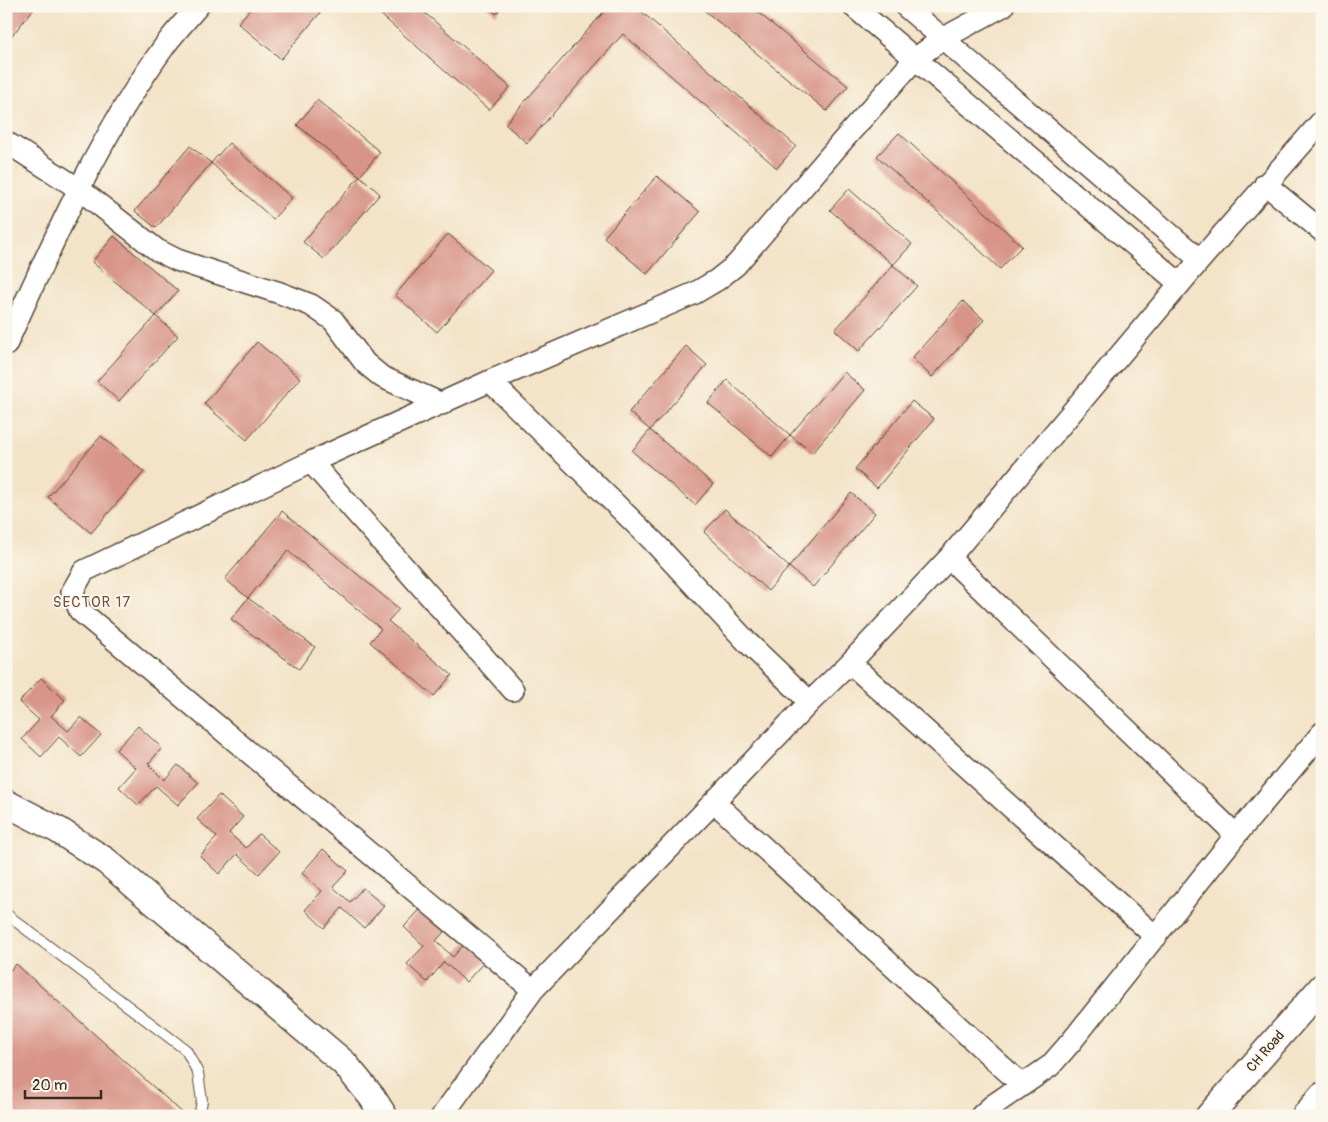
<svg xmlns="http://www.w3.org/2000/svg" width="1328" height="1122" viewBox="0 0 1328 1122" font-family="Pangolin,sans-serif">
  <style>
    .building { fill: #d89488 }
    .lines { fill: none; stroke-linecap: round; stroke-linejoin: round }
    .service-casing { stroke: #574637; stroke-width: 12 }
    .minor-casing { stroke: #574637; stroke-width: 24 }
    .tertiary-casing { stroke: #574637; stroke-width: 29 }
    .service { stroke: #fff; stroke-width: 10 }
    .minor { stroke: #fff; stroke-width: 21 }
    .tertiary { stroke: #fff; stroke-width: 26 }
    .labels { text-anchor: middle; stroke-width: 4; stroke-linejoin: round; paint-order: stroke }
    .street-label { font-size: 14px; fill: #3b2a1e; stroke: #fbf7ec }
    .neighbourhood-label { font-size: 15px; letter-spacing: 1px; fill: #724f43; stroke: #fbf7ec }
  </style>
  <rect width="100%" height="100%" fill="#fbf7ec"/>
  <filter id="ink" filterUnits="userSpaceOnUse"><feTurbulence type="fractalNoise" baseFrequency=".02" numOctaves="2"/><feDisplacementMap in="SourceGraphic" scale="10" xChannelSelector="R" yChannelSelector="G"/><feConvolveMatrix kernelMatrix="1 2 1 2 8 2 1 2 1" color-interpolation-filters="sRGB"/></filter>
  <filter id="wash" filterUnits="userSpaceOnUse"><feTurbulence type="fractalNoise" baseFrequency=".0096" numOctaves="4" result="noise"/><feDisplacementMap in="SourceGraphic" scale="20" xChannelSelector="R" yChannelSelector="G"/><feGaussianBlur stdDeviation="1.12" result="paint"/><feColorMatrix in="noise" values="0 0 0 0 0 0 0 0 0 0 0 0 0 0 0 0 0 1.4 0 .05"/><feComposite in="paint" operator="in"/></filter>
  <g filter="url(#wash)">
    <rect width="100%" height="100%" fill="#f3e3c7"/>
    <g id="blocks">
      <path class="building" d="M6,6H36L6,43Z
        M253,6H326L281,59L238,23Z
        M371,6H417L510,87L489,110Z
        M487,6H502L496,14Z
        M609,6H635L796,146L777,168L623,34L527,143L505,124Z
        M699,6H750L848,86L827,111Z
        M317,100L380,152L360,176L297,125Z
        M899,133L1022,246L1000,269L877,156Z
        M229,143L292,198L273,219L211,163L156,228L135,211L190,146L211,163Z
        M360,176L380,194L324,259L303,242Z
        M657,176L700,212L647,274L604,237Z
        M849,189L912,244L893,265L917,286L859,351L835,330L893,265L830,210Z
        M448,234L491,270L437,332L395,295Z
        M114,236L178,291L156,316L92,262Z
        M963,301L984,320L932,377L912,358Z
        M156,316L178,336L119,401L97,381Z
        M257,342L300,378L247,440L204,404Z
        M686,346L707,365L650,430L629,412Z
        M844,372L865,390L812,453L790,435Z
        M727,380L790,435L772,457L708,403Z
        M912,401L934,419L877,488L855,469Z
        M650,430L713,484L695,505L632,451Z
        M101,436L144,472L91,533L48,497Z
        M851,493L875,513L813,587L789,567L768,591L704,532L725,509L789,567Z
        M282,511L399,609L388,621L452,675L434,696L370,642L381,629L288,551L248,598L315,647L299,669L231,619L248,598L225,579Z
        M41,678L65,700L51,716L68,731L81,717L101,735L81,757L59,737L41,757L22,739L39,720L19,702Z
        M138,726L162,748L148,764L164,780L178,765L198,783L178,805L156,786L138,805L119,787L136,768L116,750Z
        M219,795L243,817L229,833L246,848L259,834L279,852L259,874L237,854L219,874L200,856L217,837L197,819Z
        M323,849L348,871L333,887L350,902L363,888L384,906L364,928L342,908L324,928L305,910L322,891L302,873Z
        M426,903L450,925L436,941L453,957L466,942L486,960L466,982L444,962L427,982L407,964L424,946L404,927Z
        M16,964L186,1116H6V975Z"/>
    </g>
  </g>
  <g filter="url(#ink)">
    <use href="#blocks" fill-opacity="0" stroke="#574637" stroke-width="1"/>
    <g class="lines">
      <g class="service-casing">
        <path id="service" d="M6,914L186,1050L198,1073L202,1101L199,1116"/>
      </g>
      <g class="minor-casing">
        <path id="minor" d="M853,6L1180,284
          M905,6L1200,260
          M6,142L79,189L157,250L177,260L198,267L280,293L311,305L333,320L365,363L382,377L442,404
          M1265,184L1322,231
          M6,345C53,241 99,136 166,44C176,31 187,19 198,6
          M490,381L653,541L747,642L810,702
          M311,462L513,690
          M949,558L1236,835
          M850,663L1156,937
          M714,802L1022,1085
          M533,990L80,611L72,592L84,571L311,462L490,381L695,293L717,280L736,265L845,138L915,59L942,39L1003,6
          M442,1116L533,990L810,702L850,663L949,558L1200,260L1322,121
          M981,1116L992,1106L1050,1066L1071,1042L1236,835L1322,733"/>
      </g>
      <g class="tertiary-casing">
        <path id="tertiary" d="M6,803L58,830L106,861L344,1063L372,1097L384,1116
          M1209,1116L1322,987
          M1305,1116L1322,1096"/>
      </g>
      <use href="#service" class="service"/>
      <use href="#minor" class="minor"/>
      <use href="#tertiary" class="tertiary"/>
    </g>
  </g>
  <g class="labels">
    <g class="street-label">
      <text transform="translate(1265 1051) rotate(-49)" y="5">CH Road</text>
    </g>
    <g class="neighbourhood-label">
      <text x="92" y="607">SECTOR 17</text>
    </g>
  </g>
  <rect width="1328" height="1122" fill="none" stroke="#fbf7ec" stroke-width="25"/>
  <path d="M25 1090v8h76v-8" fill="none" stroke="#3b2a1e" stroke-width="2.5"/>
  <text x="32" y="1090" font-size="15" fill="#3b2a1e" stroke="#fbf7ec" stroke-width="4" paint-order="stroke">20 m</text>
</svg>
